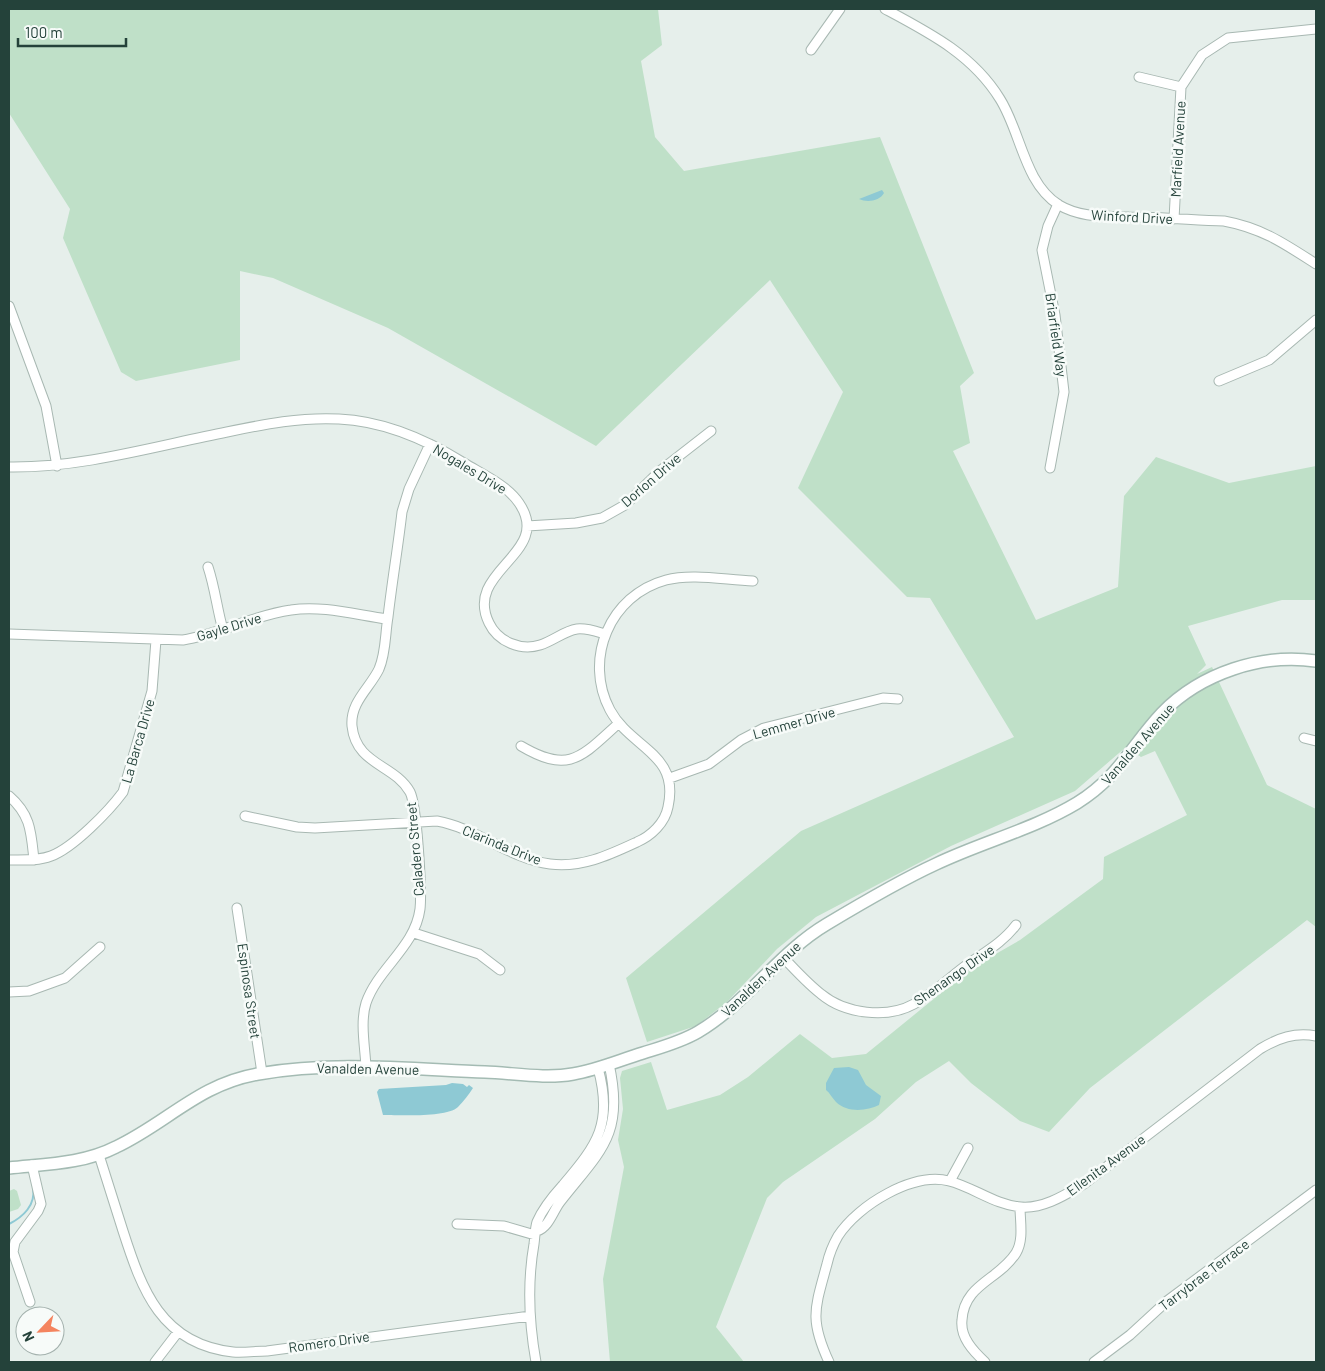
<svg xmlns="http://www.w3.org/2000/svg" width="1325" height="1371" viewBox="0 0 1325 1371" font-family="Barlow,sans-serif">
  <style>
    .green { fill: #bfe0c8 }
    .water { fill: #8ec9d4 }
    .lines { fill: none; stroke-linecap: round; stroke-linejoin: round }
    .stream { stroke: #8ec9d4; stroke-width: 2 }
    .street-casing { stroke: #a8b8b2; stroke-width: 11 }
    .secondary-casing { stroke: #a4bbb3; stroke-width: 14 }
    .street { stroke: #fff; stroke-width: 9 }
    .secondary { stroke: #fff; stroke-width: 11 }
    .labels { text-anchor: middle; stroke-width: 5; stroke-linejoin: round; paint-order: stroke }
    .street-label { font-size: 14px; fill: #24423a; stroke: #f7fbf9 }
  </style>
  <rect width="100%" height="100%" fill="#e6efeb"/>
  <path class="green" d="M9,9H658L662,45L641,61L655,137L684,171L880,137L974,373L960,386L970,443L953,451L1036,620L1118,587L1124,496L1156,457L1229,483L1316,466V600H1282L1188,626L1206,665L1197,674L1212,667L1267,785L1316,809V927L1307,920L1090,1088L1049,1132L1020,1121L971,1083L949,1061L916,1082L875,1119L783,1182L767,1198L716,1327L744,1362H610L603,1279L624,1167L618,1140L623,1109L620,1078L622,1071L651,1062L667,1110L720,1095L748,1077L800,1034L832,1058L866,1054L973,967L1020,940L1103,879L1104,857L1187,815L1155,751L1141,757L1126,747L1075,791L951,846L816,917L777,949L727,1002L696,1026L647,1042L626,978L801,831L1014,737L930,598L907,597L798,488L843,392L770,280L596,446L388,328L273,278L240,271V360L136,381L121,372L63,238L70,209L9,113Z
    M14,1189L17,1191L21,1205L18,1209L9,1212V1191Z"/>
  <path class="water" d="M882,190L884,193C880,201 867,203 859,199Z
    M849,1067L858,1070L866,1085L881,1096L879,1105C867,1111 847,1113 836,1102C832,1098 830,1093 826,1090V1083L834,1068Z
    M452,1083L463,1084L467,1087L469,1085L473,1088C469,1094 464,1101 458,1107C446,1118 400,1115 383,1115L377,1092L379,1089L446,1085Z"/>
  <g class="lines">
    <path class="stream" d="M9,1224C23,1217 36,1205 33,1188"/>
    <g class="street-casing">
      <path id="street" d="M885,9C930,33 973,55 1000,99C1021,132 1024,183 1059,205C1081,218 1105,216 1129,217C1161,217 1193,220 1224,221C1262,228 1285,244 1316,264
        M811,50L840,9
        M1139,77L1181,87
        M1174,219L1181,87L1202,55L1228,38L1316,29
        M9,306L46,406L57,466
        M1219,381L1269,360L1316,320
        M9,467C82,468 156,446 227,432C265,424 301,417 339,419C383,421 427,440 464,463C482,474 507,485 519,503C554,554 463,570 489,623C498,642 521,651 540,645C553,641 564,631 577,629C587,628 595,631 605,634
        M1050,468L1064,392L1055,315L1042,250L1048,226L1058,204
        M527,526L576,523L602,518L625,505L661,470L711,431
        M208,567C215,588 217,609 223,630
        M9,634L183,640C220,634 254,615 291,610C322,605 357,615 387,619
        M1304,738L1316,741
        M521,746C570,775 582,756 619,723
        M670,778L709,764L741,740L764,728L883,698L898,699
        M9,796C31,815 31,832 34,860
        M245,816L297,827L315,828L437,821C477,828 510,859 550,864C582,868 609,855 637,842C651,836 665,823 668,807C680,753 631,749 610,710C583,659 610,595 666,580C692,573 725,580 753,581
        M9,860C23,860 38,861 51,856C73,848 109,811 123,792L152,691L156,640
        M237,908L262,1073
        M414,933L479,954L500,970
        M783,957C795,970 807,983 821,994C845,1014 887,1019 914,1004C931,995 945,982 960,970C979,955 1001,945 1016,925
        M9,992L29,991L65,978L100,947
        M366,1067C365,1047 360,1022 366,1003C378,968 415,947 420,909C422,891 417,806 410,792C394,764 356,765 352,726C350,702 370,688 379,669C386,653 385,634 388,617C392,582 398,547 402,512L409,489L430,444
        M99,1155C107,1180 115,1205 123,1231C142,1290 161,1344 233,1352C244,1353 256,1351 267,1351L530,1316
        M950,1181L968,1148
        M457,1224L504,1226L535,1235
        M537,1231C549,1227 553,1211 560,1202C600,1151 625,1135 609,1064
        M30,1302L13,1252L15,1242L38,1211L41,1204L32,1165
        M155,1362L178,1332
        M536,1362C529,1323 527,1284 534,1244C535,1237 535,1228 537,1222C543,1208 553,1196 563,1185C598,1144 613,1123 598,1068
        M829,1362C809,1319 815,1308 827,1264C829,1255 834,1243 838,1236C858,1205 913,1172 949,1181C973,1187 995,1205 1021,1207C1043,1209 1065,1195 1084,1184L1260,1049C1278,1038 1295,1032 1316,1036
        M985,1362C973,1351 960,1337 962,1320C964,1284 999,1280 1016,1253C1024,1240 1020,1221 1020,1207
        M1094,1362L1130,1335L1167,1301L1316,1190"/>
    </g>
    <g class="secondary-casing">
      <path id="secondary" d="M9,1168C45,1164 83,1164 116,1147C167,1123 199,1084 258,1074C333,1061 410,1069 485,1072C513,1073 545,1079 573,1074C597,1070 620,1060 643,1053C662,1047 681,1042 698,1032C747,1003 778,953 827,924C862,903 899,881 936,864C982,842 1034,829 1077,803C1119,777 1131,746 1162,713C1201,673 1262,653 1316,661"/>
    </g>
    <use href="#street" class="street"/>
    <use href="#secondary" class="secondary"/>
  </g>
  <g class="labels">
    <g class="street-label">
      <text transform="translate(1178 149) rotate(-87)" y="5">Marfield Avenue</text>
      <text transform="translate(1132 217) rotate(3)" y="5">Winford Drive</text>
      <text transform="translate(1056 335) rotate(82)" y="5">Briarfield Way</text>
      <text transform="translate(470 469) rotate(31)" y="5">Nogales Drive</text>
      <text transform="translate(651 480) rotate(-41)" y="5">Dorlon Drive</text>
      <text transform="translate(229 627) rotate(-17)" y="5">Gayle Drive</text>
      <text transform="translate(794 723) rotate(-16)" y="5">Lemmer Drive</text>
      <text transform="translate(138 741) rotate(-74)" y="5">La Barca Drive</text>
      <text transform="translate(1138 744) rotate(-49)" y="5">Vanalden Avenue</text>
      <text transform="translate(502 845) rotate(22)" y="5">Clarinda Drive</text>
      <text transform="translate(415 849) rotate(-95)" y="5">Caladero Street</text>
      <text transform="translate(954 975) rotate(-35)" y="5">Shenango Drive</text>
      <text transform="translate(761 979) rotate(-43)" y="5">Vanalden Avenue</text>
      <text transform="translate(249 991) rotate(82)" y="5">Espinosa Street</text>
      <text transform="translate(368 1069) rotate(1)" y="5">Vanalden Avenue</text>
      <text transform="translate(1106 1165) rotate(-36)" y="5">Ellenita Avenue</text>
      <text transform="translate(1204 1275) rotate(-37)" y="5">Tarrybrae Terrace</text>
      <text transform="translate(329 1342) rotate(-8)" y="5">Romero Drive</text>
    </g>
  </g>
  <rect width="1325" height="1371" fill="none" stroke="#24423a" stroke-width="20"/>
  <g transform="translate(40 1331) rotate(245)"><circle r="24" fill="#f7fbf9" stroke="#a3b1ad"/>
  <path d="M0-4L9 19L0 12L-9 19Z" fill="#f4845f"/>
  <text y="-8" font-size="14" font-weight="bold" text-anchor="middle" fill="#24423a">N</text>
  </g>
  <path d="M18 38v8h108v-8" fill="none" stroke="#24423a" stroke-width="2.5"/>
  <text x="25" y="38" font-size="15" fill="#24423a" stroke="#f7fbf9" stroke-width="4" paint-order="stroke">100 m</text>
</svg>
